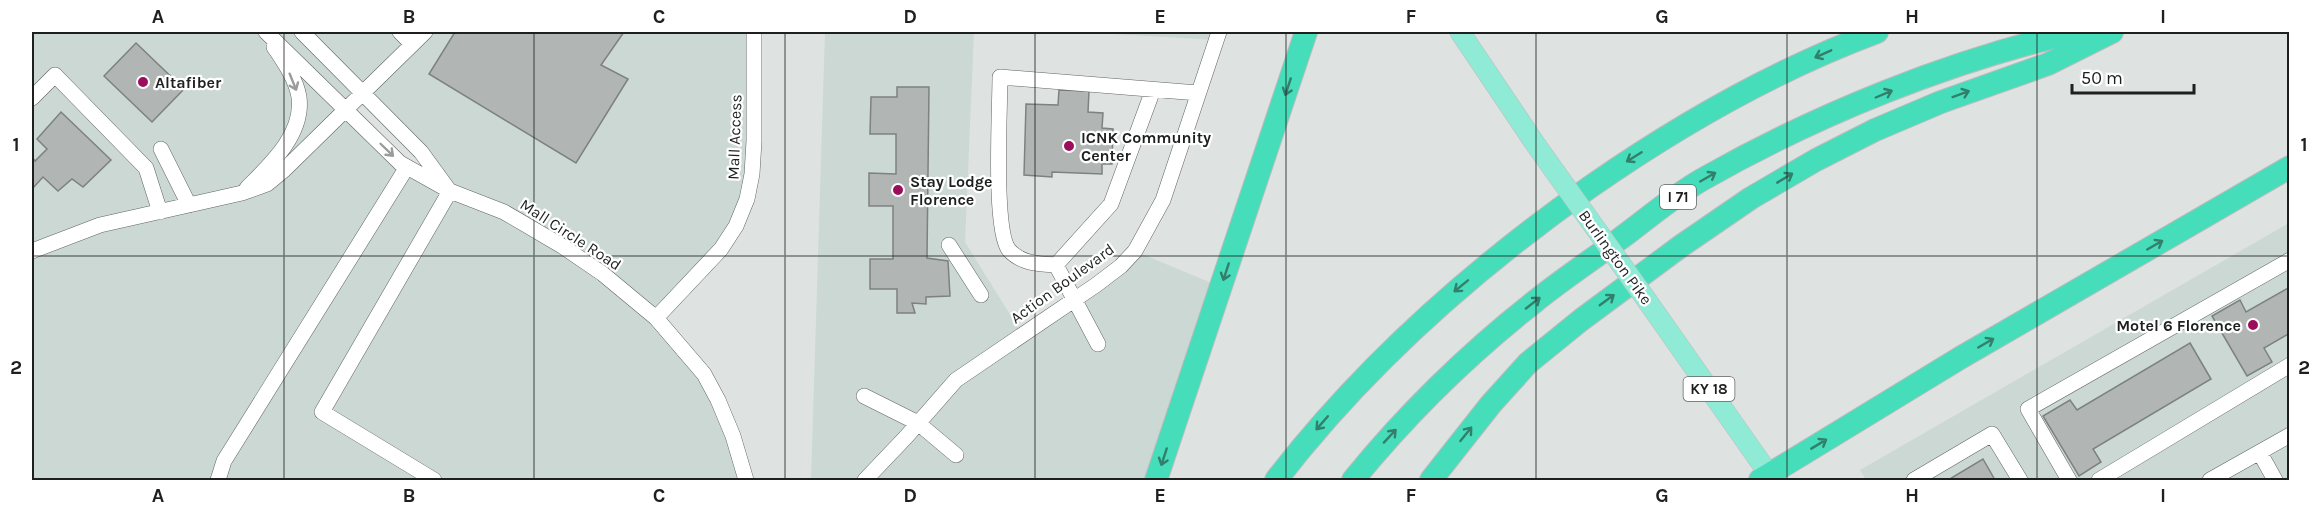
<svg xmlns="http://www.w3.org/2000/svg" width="2321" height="512" viewBox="0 0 2321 512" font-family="Karla,sans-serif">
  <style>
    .built { fill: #cbd8d3; fill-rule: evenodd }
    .building { fill: #b1b6b4; stroke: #7d8180; stroke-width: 1.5 }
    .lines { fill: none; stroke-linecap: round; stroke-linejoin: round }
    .minor-casing { stroke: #616564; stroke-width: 16 }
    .major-casing { stroke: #bcbcbc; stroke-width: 21 }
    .highway-casing { stroke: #bcbcbc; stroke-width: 24 }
    .minor { stroke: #fff; stroke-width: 15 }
    .major { stroke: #90ebd6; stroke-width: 20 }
    .highway { stroke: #46deba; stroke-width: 22 }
    .major-bridge-casing { stroke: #bcbcbc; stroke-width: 21; stroke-linecap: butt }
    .major-bridge { stroke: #90ebd6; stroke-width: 20 }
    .oneway { stroke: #327f6c }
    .oneway2 { stroke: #9a9b9a }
    .grid { fill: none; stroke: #1e201f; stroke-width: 1.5; stroke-opacity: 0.55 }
    .poi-dot { fill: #9b0e5e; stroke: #fff; stroke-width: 2 }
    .labels { text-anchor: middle; stroke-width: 4.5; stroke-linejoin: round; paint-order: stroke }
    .shield { fill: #fff; stroke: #626362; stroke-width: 1.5 }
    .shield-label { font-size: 15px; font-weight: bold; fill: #1e201f }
    .poi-label { font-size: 16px; font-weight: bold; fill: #1e201f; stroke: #fff; text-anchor: start }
    .street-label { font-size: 16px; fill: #1e201f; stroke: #fff }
    .neatline { fill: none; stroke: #1e201f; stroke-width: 2 }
    .grid-label { font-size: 20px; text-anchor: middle; font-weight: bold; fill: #1e201f }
  </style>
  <rect width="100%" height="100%" fill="#dee3e1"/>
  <path class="built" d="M32,32H754V141L736,226L656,318L704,374L746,480H32ZM356,99L448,189L400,163L346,109Z
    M825,32H974L965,242L1022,334L1135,251L1221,287L1156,480H811Z
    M1078,32H1219L1216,40Z
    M2289,223V480H1866L1860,470Z"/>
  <path class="building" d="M455,32H624L601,65L628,79L576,163L429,74Z
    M136,43L184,89L152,122L104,76Z
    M897,87H929L927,258L948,261L950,296L926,297V304L912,303L915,313H897V289H870V259H893V206H869V173L896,174V134H870L871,97H897Z
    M1059,90L1089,91L1088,112L1103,113L1102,128L1113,129L1112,164H1102V174L1052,172V177L1024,175L1026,104L1058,105Z
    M61,112L111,160L83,187L72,179L58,191L43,177L32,189V157L35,161L47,149L37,139Z
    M2290,287V333L2264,348L2272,362L2247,376L2212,316L2240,300L2246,312Z
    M2190,343L2211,379L2093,449L2101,462L2079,476L2043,416L2070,400L2077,410Z
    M1983,459L1995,480H1948Z"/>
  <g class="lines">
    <g class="minor-casing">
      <path id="minor" d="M266,32L400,163L450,191L504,212L562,246L603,274L656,318L704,374L718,400L733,436L746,480
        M302,32L421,152L448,189
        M400,32L412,44
        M32,98L55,75L146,168L160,212
        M161,149L189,205
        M247,188C270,165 304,134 299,97C296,79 284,62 274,47
        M949,245L981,295
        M32,251L100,225L242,193L267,184L284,170L425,32
        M1056,265L1111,204L1153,90
        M656,318L721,249L736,226L747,199L752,174L754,141V32
        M1098,344L1056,265C1039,264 1022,264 1009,250C993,230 1000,108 1000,77L1198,93
        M864,396L918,423L956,455
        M2260,453L2275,480
        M218,480L224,461L407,167
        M434,480L322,412L450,191
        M865,480L906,437L956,380L1096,285L1121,266L1135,251L1163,200L1219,32
        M1914,480L1992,434L2020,480
        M2069,480L2028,409L2290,260
        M2099,480L2290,365
        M2210,480L2290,435"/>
    </g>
    <g class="major-casing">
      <path id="major" d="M1460,32L1536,145
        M1648,302L1773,480"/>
    </g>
    <g class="highway-casing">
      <path id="highway" d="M1156,480L1306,32
        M1276,480C1364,366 1472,270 1590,187C1679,125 1775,70 1877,32
        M1353,480C1406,415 1467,355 1533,303C1560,281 1589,262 1617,241C1646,220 1674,195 1705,178C1818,114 1949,61 2075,32
        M1431,480L1491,404L1528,363L1581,320L1681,246L1751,198L1816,160L1875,130L1941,102L2048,64L2112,32
        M1760,480L1960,358L2290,167"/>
    </g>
    <use href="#minor" class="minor"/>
    <use href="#major" class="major"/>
    <use href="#highway" class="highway"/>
    <g class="major-bridge-casing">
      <path id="major-bridge" d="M1536,145L1648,302"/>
    </g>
    <use href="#major-bridge" class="major-bridge"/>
  </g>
  <defs><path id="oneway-shaft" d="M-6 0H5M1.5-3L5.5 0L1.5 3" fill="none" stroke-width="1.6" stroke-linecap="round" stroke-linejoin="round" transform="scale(1.5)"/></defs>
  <g class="oneway">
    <use href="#oneway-shaft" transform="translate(1823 54) rotate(156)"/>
    <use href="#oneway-shaft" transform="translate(1288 87) rotate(108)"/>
    <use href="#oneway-shaft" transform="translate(1884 94) rotate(-23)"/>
    <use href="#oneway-shaft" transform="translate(1961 94) rotate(-20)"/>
    <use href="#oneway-shaft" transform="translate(1634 157) rotate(148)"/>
    <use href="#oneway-shaft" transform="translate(1708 177) rotate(-30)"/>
    <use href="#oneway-shaft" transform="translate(1785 178) rotate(-31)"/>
    <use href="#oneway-shaft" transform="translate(2155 245) rotate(-30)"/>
    <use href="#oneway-shaft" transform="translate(1226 272) rotate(108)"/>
    <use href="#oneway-shaft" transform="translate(1461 286) rotate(141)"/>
    <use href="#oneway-shaft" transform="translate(1607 300) rotate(-36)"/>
    <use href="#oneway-shaft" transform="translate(1533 303) rotate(-38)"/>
    <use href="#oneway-shaft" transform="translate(1986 343) rotate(-30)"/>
    <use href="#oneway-shaft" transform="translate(1322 423) rotate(131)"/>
    <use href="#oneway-shaft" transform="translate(1466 434) rotate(-51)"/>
    <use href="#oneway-shaft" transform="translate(1390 436) rotate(-47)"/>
    <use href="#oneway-shaft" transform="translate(1819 444) rotate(-31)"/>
    <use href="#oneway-shaft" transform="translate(1164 457) rotate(108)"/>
  </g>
  <g class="oneway2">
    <use href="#oneway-shaft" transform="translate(293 82) rotate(68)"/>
    <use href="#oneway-shaft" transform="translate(387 150) rotate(44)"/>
  </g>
  <path class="grid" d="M284,32V480M534,32V480M785,32V480M1035,32V480M1286,32V480M1536,32V480M1787,32V480M2037,32V480M32,256H2290"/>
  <g class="poi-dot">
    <circle cx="143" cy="82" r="6"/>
    <circle cx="1069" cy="146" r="6"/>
    <circle cx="898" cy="190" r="6"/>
    <circle cx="2253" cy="325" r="6"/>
  </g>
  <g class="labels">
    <g class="shield">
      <rect x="1660" y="185" width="36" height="24" rx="4.5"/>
      <rect x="1683.5" y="377" width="51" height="24" rx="4.5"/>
    </g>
    <g class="shield-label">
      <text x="1678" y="202">I 71</text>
      <text x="1709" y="394">KY 18</text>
    </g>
    <g class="poi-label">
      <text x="155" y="88">Altafiber</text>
      <text x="1081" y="143">ICNK Community<tspan x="1081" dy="18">Center</tspan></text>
      <text x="910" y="187">Stay Lodge<tspan x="910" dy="18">Florence</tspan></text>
      <text x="2241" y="331" text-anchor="end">Motel 6 Florence</text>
    </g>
    <g class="street-label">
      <text transform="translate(734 137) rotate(-88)" y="6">Mall Access</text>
      <text transform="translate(571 234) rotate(33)" y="6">Mall Circle Road</text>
      <text transform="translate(1616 257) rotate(54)" y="6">Burlington Pike</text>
      <text transform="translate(1062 283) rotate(-36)" y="6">Action Boulevard</text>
    </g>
  </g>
  <rect width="2321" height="512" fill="none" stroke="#ffffff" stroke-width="66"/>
  <path d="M2072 84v9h122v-9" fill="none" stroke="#1e201f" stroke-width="3"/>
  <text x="2081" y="84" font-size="18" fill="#1e201f" stroke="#ffffff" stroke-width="4.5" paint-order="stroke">50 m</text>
  <rect x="33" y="33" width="2255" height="446" class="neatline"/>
  <g class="grid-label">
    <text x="158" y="23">A</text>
    <text x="409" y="23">B</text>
    <text x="659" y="23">C</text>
    <text x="910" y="23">D</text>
    <text x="1160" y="23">E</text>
    <text x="1411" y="23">F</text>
    <text x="1662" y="23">G</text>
    <text x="1912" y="23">H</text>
    <text x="2163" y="23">I</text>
    <text x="16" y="151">1</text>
    <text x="2304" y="151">1</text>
    <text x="16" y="374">2</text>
    <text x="2304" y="374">2</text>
    <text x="158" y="502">A</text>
    <text x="409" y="502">B</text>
    <text x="659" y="502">C</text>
    <text x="910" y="502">D</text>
    <text x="1160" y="502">E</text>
    <text x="1411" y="502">F</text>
    <text x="1662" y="502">G</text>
    <text x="1912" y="502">H</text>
    <text x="2163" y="502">I</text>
  </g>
</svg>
